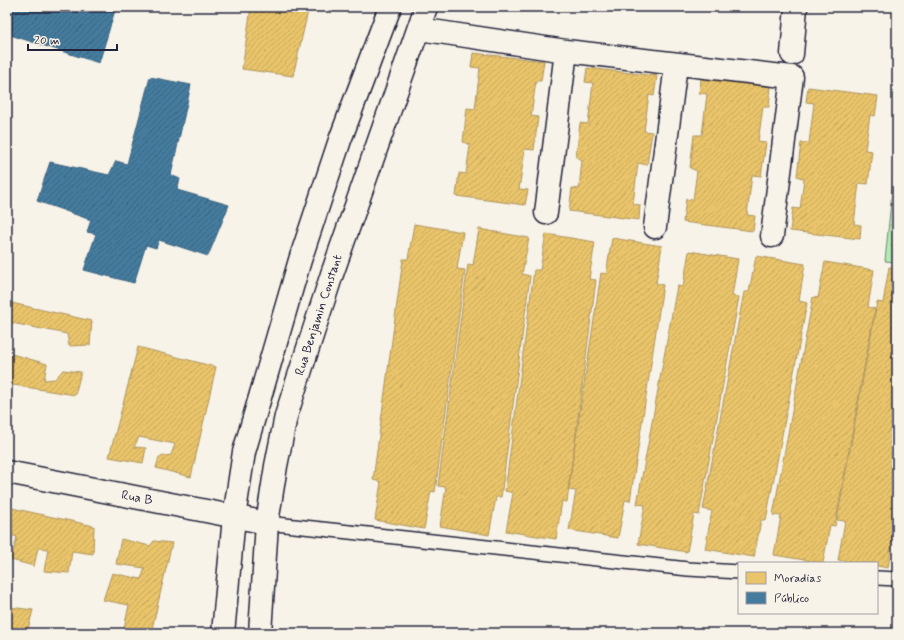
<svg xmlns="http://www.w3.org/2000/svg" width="904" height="640" font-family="Mynerve,sans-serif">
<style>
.grass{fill:url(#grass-tufts);stroke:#6a8776}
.homes{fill:url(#homes-hatch);stroke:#ad935c}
.public{fill:url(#public-hatch);stroke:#3a6080}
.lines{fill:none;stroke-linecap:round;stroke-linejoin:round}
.service-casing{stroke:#22223b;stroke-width:16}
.minor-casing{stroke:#22223b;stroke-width:25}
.primary-casing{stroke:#22223b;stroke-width:25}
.service{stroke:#f7f3e8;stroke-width:13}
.minor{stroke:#f7f3e8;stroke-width:22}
.primary{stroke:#f7f3e8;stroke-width:22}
.labels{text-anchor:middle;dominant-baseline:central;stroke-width:4;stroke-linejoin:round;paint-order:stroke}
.street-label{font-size:13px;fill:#22223b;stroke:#f7f3e8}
</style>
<defs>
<pattern id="grass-tufts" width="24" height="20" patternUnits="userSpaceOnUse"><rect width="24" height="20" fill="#b3ecb0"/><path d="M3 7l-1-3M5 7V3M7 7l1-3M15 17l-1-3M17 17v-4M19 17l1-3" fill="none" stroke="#9aca98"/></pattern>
<pattern id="homes-hatch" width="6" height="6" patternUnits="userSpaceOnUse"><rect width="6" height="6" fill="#e9c46a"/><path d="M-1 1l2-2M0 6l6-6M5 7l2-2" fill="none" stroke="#c8a85d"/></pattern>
<pattern id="public-hatch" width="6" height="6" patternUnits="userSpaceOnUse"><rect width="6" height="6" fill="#457b9d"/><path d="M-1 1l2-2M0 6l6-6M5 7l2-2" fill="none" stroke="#396481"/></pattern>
</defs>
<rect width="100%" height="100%" fill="#f7f3e8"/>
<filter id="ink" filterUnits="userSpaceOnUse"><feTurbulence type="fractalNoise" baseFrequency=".025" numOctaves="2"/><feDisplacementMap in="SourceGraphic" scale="8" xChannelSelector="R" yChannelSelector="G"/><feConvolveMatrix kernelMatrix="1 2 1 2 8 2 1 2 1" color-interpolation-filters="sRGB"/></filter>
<g filter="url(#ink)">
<path class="grass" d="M 897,142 L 897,262 L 885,261 Z"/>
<path class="homes" d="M 251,7 L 309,7 L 293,76 L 242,69 Z
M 473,53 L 544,61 L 541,81 L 536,81 L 531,116 L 538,117 L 534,150 L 525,149 L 519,189 L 528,190 L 525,205 L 456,196 L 459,173 L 466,174 L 470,145 L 463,142 L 467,108 L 475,109 L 480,68 L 471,67 Z
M 587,68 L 657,76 L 654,96 L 649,95 L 644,131 L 652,132 L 647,165 L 638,163 L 633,204 L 640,205 L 639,220 L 569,211 L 572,188 L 579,189 L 582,160 L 576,157 L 580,123 L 588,124 L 593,83 L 585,82 Z
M 701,79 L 771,87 L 769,107 L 763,107 L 758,142 L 766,143 L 761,176 L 752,175 L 747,215 L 755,216 L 753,231 L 683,222 L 686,199 L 693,200 L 697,171 L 690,168 L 694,135 L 702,135 L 707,94 L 699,93 Z
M 808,87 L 878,96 L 875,116 L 870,115 L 865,150 L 872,151 L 868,184 L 859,183 L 854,224 L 861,225 L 860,239 L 790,231 L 793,208 L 800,209 L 804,179 L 797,176 L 801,143 L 809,143 L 814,103 L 806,102 Z
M 414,224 L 463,232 L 457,269 L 465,270 L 435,492 L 431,491 L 424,529 L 375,520 L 381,482 L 373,480 L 403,259 L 408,259 Z
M 479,229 L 529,238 L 522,274 L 530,276 L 501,497 L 496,497 L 489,535 L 440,526 L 446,487 L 438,486 L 468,264 L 473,265 Z
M 546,234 L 595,242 L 589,279 L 596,280 L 567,502 L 562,501 L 556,539 L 506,531 L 513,493 L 505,491 L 534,270 L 540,270 Z
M 612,238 L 662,246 L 656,283 L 663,285 L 630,501 L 625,500 L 618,538 L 569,530 L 576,491 L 568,490 L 601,273 L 606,274 Z
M 689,251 L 738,259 L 732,296 L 739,297 L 699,515 L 694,514 L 687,552 L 638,544 L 645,505 L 637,504 L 677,286 L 683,287 Z
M 756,256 L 805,264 L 799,301 L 807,303 L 766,520 L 761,520 L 754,557 L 705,549 L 712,511 L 703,509 L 744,292 L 749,292 Z
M 825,262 L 874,270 L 868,307 L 875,309 L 835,526 L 830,525 L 823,563 L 774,555 L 781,516 L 773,515 L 813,297 L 818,298 Z
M 889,267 L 897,268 L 897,531 L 894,530 L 888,568 L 877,566 L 877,563 L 858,563 L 838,560 L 845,521 L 837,520 L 877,302 L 883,303 Z
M 7,302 L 92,321 L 90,345 L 69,346 L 67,334 L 7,322 Z
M 138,347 L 216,367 L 191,477 L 156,468 L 159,457 L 171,455 L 175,444 L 139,437 L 134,447 L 146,448 L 143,463 L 109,457 Z
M 12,354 L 47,364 L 44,380 L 55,379 L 63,370 L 81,372 L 75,395 L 7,384 L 7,362 Z
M 7,507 L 94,526 L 93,554 L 72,551 L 69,573 L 44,571 L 48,549 L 38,548 L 34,566 L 11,560 L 17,537 L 7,534 Z
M 121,539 L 150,546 L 154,541 L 172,543 L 151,633 L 123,633 L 129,605 L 103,600 L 112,573 L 141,579 L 145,568 L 116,564 Z
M 7,585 L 11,586 L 10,607 L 33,610 L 27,633 L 8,629 L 7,633 Z
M 98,630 L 112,633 L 97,633 Z"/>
<path class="public" d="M 7,7 L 116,7 L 99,63 L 7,34 Z
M 150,77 L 191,85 L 171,175 L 180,179 L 177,190 L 229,205 L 208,256 L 159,240 L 156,248 L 146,245 L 134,283 L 84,270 L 96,234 L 87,232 L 91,220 L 37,201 L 50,162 L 109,175 L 116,161 L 127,164 Z"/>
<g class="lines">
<g class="service-casing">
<path id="service" d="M 267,523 L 688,569 L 739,572
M 877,578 L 897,579"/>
</g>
<g class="minor-casing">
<path id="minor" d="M 419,29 L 566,51 L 792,77 L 772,236
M 792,54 L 796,7
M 546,213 L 566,51
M 655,227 L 676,65
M 7,472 L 267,523"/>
</g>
<g class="primary-casing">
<path id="primary" d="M 223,633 L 234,517 L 244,452 L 300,260 L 340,140 L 390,7
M 260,633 L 267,523 L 276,466 L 286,416 L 332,274 L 426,7"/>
</g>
<use href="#service" class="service"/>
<use href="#minor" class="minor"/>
<use href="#primary" class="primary"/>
</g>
</g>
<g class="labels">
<g class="street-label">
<text transform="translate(319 315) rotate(-72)">Rua Benjamin Constant</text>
<text transform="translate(137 498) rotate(11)">Rua B</text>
</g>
</g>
<rect width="904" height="640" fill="none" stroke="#f7f3e8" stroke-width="24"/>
<rect x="12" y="12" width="880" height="616" fill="none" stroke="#22223b" stroke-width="1.5" filter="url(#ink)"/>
<rect x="738" y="562" width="140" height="52" fill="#f7f3e8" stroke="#a29fa3"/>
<rect x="746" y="572" width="20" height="12" fill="#e9c46a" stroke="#a29fa3"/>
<text x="774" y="582" font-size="12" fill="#22223b">Moradias</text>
<rect x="746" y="592" width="20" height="12" fill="#457b9d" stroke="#a29fa3"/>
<text x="774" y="602" font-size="12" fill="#22223b">Público</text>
<path d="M28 44v6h89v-6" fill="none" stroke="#22223b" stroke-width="2"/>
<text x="34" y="44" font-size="12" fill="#22223b" stroke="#f7f3e8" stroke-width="3" paint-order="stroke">20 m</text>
</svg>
